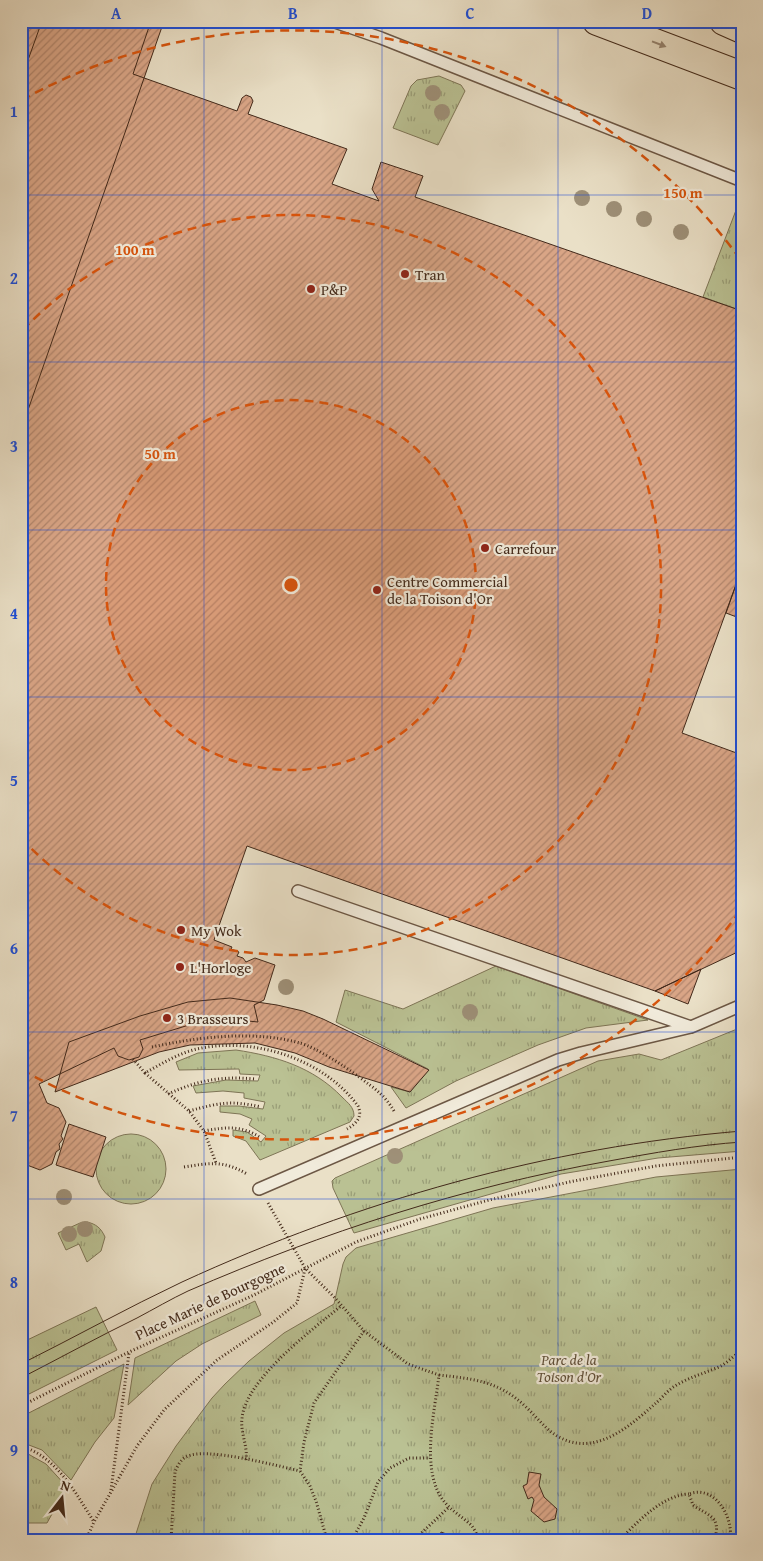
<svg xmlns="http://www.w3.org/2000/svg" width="763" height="1561" font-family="'Gentium Book Plus',serif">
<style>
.grass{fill:url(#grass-tufts);stroke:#7e7556}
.building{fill:url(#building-hatch);stroke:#42291a}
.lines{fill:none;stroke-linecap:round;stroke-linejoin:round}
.service-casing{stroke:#6c5745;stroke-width:14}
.trunk-casing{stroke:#42291a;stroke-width:30}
.path{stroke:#42291a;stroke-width:3;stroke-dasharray:1 2.5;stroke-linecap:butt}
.service{stroke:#f1ebdb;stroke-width:11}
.trunk{stroke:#eae0c7;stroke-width:28}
.tram{stroke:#42291a;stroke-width:1}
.tree{fill:#9e9078}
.oneway{fill:#968470}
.grid{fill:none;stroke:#1d4ed8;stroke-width:1;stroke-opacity:0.55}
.ring{fill:none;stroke:#d7540d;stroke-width:2.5;stroke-dasharray:9 6}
.poi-dot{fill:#8f2418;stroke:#f1ebdb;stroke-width:2}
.labels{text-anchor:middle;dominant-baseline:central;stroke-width:4.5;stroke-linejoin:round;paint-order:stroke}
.poi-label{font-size:15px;fill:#42291a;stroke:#f1ebdb;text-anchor:start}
.street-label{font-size:15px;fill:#42291a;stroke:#f1ebdb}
.park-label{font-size:15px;font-style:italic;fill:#604f38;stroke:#f1ebdb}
.centre{fill:#d7540d;stroke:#f1ebdb;stroke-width:2.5}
.ring-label{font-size:15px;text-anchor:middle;font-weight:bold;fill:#d7540d;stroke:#f1ebdb;stroke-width:4.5;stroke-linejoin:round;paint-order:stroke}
.neatline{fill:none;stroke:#1d4ed8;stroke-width:2}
.grid-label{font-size:16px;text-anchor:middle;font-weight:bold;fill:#1d4ed8}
</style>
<defs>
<pattern id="grass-tufts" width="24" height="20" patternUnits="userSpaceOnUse" patternTransform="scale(1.25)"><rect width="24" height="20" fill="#bac193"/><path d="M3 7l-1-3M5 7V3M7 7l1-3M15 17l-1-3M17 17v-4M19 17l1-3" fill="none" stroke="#999d77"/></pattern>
<pattern id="building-hatch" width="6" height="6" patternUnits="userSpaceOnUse" patternTransform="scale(1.25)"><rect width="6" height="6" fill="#d9a586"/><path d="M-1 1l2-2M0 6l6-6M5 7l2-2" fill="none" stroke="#b2866d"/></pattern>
</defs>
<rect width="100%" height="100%" fill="#eae0c7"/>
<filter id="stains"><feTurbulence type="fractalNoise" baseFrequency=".004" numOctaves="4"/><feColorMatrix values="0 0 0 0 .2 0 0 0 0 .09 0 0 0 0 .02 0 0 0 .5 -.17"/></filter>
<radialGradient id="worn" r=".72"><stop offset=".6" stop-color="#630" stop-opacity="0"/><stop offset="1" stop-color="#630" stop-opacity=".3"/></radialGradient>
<path class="grass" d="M 439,76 L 461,85 L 465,91 L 438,145 L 393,128 L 411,86 L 417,80 Z
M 741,197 L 742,197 L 742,311 L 703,297 Z
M 496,966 L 648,1020 L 586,1028 L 538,1045 L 456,1081 L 406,1108 L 391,1087 L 410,1092 L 428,1069 L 336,1022 L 345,990 L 403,1009 Z
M 742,1027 L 742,1151 L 658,1158 L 561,1174 L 354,1233 L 333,1188 L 332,1181 L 335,1178 L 598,1061 L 639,1054 L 661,1060 Z
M 236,1050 C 276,1056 313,1067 342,1097 C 348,1103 354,1107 354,1116 L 350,1122 L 260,1160 L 246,1141 L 233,1136 L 233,1130 L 247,1132 L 261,1142 L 266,1136 L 249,1125 L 252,1119 L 240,1114 L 220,1112 L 220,1106 L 239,1106 L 263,1109 L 265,1102 L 244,1098 L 244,1093 L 223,1091 L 196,1093 L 193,1086 L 226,1080 L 258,1081 L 260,1075 L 240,1074 L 239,1069 L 179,1070 L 176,1062 L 198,1053 Z
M96 1169a35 35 0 1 1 70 0a35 35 0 1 1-70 0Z
M 742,1169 L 742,1540 L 134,1540 L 152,1484 L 176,1446 L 212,1398 L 225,1384 L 249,1361 L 284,1333 L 334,1304 L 343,1264 L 346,1257 L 356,1248 L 493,1208 L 656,1177 Z
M 87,1222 C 96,1224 101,1228 105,1237 L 101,1251 L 87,1262 L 79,1244 L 66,1250 L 58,1233 L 80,1223 Z
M 255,1301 L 261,1315 L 202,1344 L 176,1361 L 128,1405 L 135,1358 Z
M 96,1307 L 117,1350 L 21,1398 L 21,1343 Z
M 124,1364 L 114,1418 L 95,1442 L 71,1480 L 42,1450 L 21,1442 L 21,1417 Z
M 21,1450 L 46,1464 L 67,1487 L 47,1523 L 21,1523 Z"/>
<path class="building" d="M 21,21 L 164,21 L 21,430 Z
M 42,21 L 151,21 L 133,74 L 237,111 L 242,98 L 246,95 L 251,97 L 253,101 L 248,114 L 347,149 L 332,184 L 379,201 L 372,189 L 381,162 L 423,176 L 415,197 L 742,311 L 742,568 L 682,733 L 742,755 L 742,950 L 655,991 L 247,846 L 214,940 L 232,947 L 231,949 L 239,952 L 237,956 L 243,958 L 246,962 L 255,958 L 275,965 L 264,1000 L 254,1005 L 258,1022 L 218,1018 L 202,1021 L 140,1040 L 143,1049 L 139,1057 L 129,1060 L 118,1056 L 114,1048 L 39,1084 L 47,1103 L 59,1108 L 66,1122 L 61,1136 L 63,1139 L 59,1144 L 60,1149 L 56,1152 L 52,1164 L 40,1170 L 27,1165 L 21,1168 L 21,73 L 23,74 Z
M 151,21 L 170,21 L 170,24 L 166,26 Z
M 742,568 L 742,619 L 726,613 Z
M 701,969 L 688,1004 L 655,991 Z
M 230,998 L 277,1005 L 303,1011 L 323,1019 L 429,1070 L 410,1092 L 329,1067 L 295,1053 L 255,1043 L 190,1045 L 159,1052 L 55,1092 L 69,1042 L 140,1016 L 188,1002 Z
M 69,1124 L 106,1137 L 93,1177 L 56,1165 Z
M 529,1472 L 541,1474 L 539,1485 L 544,1497 L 557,1509 L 555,1519 L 544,1522 L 531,1511 L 534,1500 L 532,1497 L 528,1499 L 523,1486 L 527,1484 Z
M 441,1532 L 457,1538 L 456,1540 L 439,1540 Z"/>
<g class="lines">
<g class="service-casing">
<path id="service" d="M 332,21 L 381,38 L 742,181
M 298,891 L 691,1027 L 742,1005
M 259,1189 L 558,1060 L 581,1053 L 691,1027"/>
</g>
<g class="trunk-casing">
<path id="trunk" d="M 597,21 L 742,76
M 724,21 L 742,29"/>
</g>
<path class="path" d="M 152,1047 C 198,1037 254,1030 300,1043 C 315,1047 346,1067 359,1077 C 375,1089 384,1094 394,1111
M 133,1059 L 145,1073 C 161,1064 179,1053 197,1049 C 253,1036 324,1059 358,1106 C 363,1117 356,1124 347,1129
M 145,1073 L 189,1111 L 204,1131 L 216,1163
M 168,1094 C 199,1080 221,1076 255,1079
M 189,1111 C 219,1103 230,1100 261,1107
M 204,1131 C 226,1127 242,1125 261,1138
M 184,1167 C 210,1163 223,1160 247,1174
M 268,1203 L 305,1268 L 335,1298 L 364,1331 L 408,1364 L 439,1375 C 435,1411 420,1469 443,1500 C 451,1511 463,1517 472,1526 C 475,1530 477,1535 479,1540
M 439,1375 C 474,1379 499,1381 526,1407 C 538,1418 547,1432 563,1439 C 598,1455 631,1425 656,1403 C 662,1398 668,1390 675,1386 C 689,1377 706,1373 721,1366 C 728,1362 735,1355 742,1350
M 21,1406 L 129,1352 L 254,1295 L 356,1242 L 420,1219 L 489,1200 L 574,1181 L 656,1166 L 742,1157
M 21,1446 C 57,1457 75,1492 94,1522
M 246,1460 C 248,1446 240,1432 242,1418 C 246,1379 312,1330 341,1306
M 111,1490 L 129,1353
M 353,1538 L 364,1518 L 378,1482 L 390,1468 L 409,1458 L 429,1458
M 86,1540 L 94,1522 L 137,1446 L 164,1410 L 217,1360 L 272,1323 L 297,1303 L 305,1269
M 171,1540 L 175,1472 C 177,1467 180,1460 186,1457 C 204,1446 278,1466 300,1471
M 327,1540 L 316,1501 L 310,1486 L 300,1471 L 304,1442 L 314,1403 L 364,1331
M 349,1540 L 353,1538 L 375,1540
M 414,1540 L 449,1507
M 620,1540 C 638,1521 663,1495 689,1494
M 654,1540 L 661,1540
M 714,1540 C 723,1516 706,1515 693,1505 L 689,1494 C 715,1484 734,1518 730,1540"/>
<use href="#service" class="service"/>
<use href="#trunk" class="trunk"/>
<path class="tram" d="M 21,1364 C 75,1337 127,1308 182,1282 C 358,1201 548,1147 742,1131
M 21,1378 C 60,1358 98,1337 137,1318 C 154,1309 171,1299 188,1291 C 324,1232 463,1187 609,1161 C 653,1153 697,1145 742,1142"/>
</g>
<g class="tree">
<circle cx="433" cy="93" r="8"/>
<circle cx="442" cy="112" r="8"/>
<circle cx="582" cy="198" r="8"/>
<circle cx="614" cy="209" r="8"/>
<circle cx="644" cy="219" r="8"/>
<circle cx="681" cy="232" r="8"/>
<circle cx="286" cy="987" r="8"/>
<circle cx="470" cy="1012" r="8"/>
<circle cx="395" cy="1156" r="8"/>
<circle cx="64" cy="1197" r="8"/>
<circle cx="85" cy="1229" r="8"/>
<circle cx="69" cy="1234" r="8"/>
</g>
<defs><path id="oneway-solid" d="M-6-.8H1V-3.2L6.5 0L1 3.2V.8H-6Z" transform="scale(1.25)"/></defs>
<use class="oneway" href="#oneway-solid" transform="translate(659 44) rotate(21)"/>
<path class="grid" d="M 204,21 L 204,1540M 382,21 L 382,1540M 558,21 L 558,1540M 21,195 L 742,195M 21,362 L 742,362M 21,530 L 742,530M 21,697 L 742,697M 21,864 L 742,864M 21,1032 L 742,1032M 21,1199 L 742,1199M 21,1366 L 742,1366"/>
<circle cx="291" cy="585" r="185" fill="#d7540d" fill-opacity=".12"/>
<g class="ring">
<circle cx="291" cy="585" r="185"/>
<path d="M23 330A370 370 0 1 1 23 840"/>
<path d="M740 911A555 555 0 0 1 22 1070M22 100A555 555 0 0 1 740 259"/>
</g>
<g class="poi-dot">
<circle cx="405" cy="274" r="5"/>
<circle cx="311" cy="289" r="5"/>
<circle cx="485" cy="548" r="5"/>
<circle cx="377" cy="590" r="5"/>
<circle cx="181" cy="930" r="5"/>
<circle cx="180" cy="967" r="5"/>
<circle cx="167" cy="1018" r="5"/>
</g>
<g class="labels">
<g class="poi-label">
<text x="415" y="274">Tran</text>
<text x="321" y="289">P&amp;P</text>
<text x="495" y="548">Carrefour</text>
<text x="387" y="581">Centre Commercial<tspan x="387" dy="17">de la Toison d'Or</tspan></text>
<text x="191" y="930">My Wok</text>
<text x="190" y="967">L'Horloge</text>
<text x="177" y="1018">3 Brasseurs</text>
</g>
<g class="street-label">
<text transform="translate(210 1301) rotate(-25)">Place Marie de Bourgogne</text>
</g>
<g class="park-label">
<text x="569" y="1359">Parc de la<tspan x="569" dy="17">Toison d'Or</tspan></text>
</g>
</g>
<circle cx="291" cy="585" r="8" class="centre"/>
<g class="ring-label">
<text x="683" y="198">150 m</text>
<text x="135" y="255">100 m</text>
<text x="160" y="459">50 m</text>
</g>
<rect width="763" height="1561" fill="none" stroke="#eae0c7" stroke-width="55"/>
<g transform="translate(62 1498) rotate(16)" stroke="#f1ebdb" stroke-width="4" paint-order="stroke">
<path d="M0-4L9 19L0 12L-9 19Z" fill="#42291a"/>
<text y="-8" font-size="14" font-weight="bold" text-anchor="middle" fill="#42291a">N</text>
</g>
<rect x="28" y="28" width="708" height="1506" class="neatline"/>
<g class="grid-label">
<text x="116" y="19">A</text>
<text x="293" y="19">B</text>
<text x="470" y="19">C</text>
<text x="647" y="19">D</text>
<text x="14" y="117">1</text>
<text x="14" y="284">2</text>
<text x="14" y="452">3</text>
<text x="14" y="619">4</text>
<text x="14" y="786">5</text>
<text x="14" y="954">6</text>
<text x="14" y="1121">7</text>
<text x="14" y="1288">8</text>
<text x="14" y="1456">9</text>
</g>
<rect width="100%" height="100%" filter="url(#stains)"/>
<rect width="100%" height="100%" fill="url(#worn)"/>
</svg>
